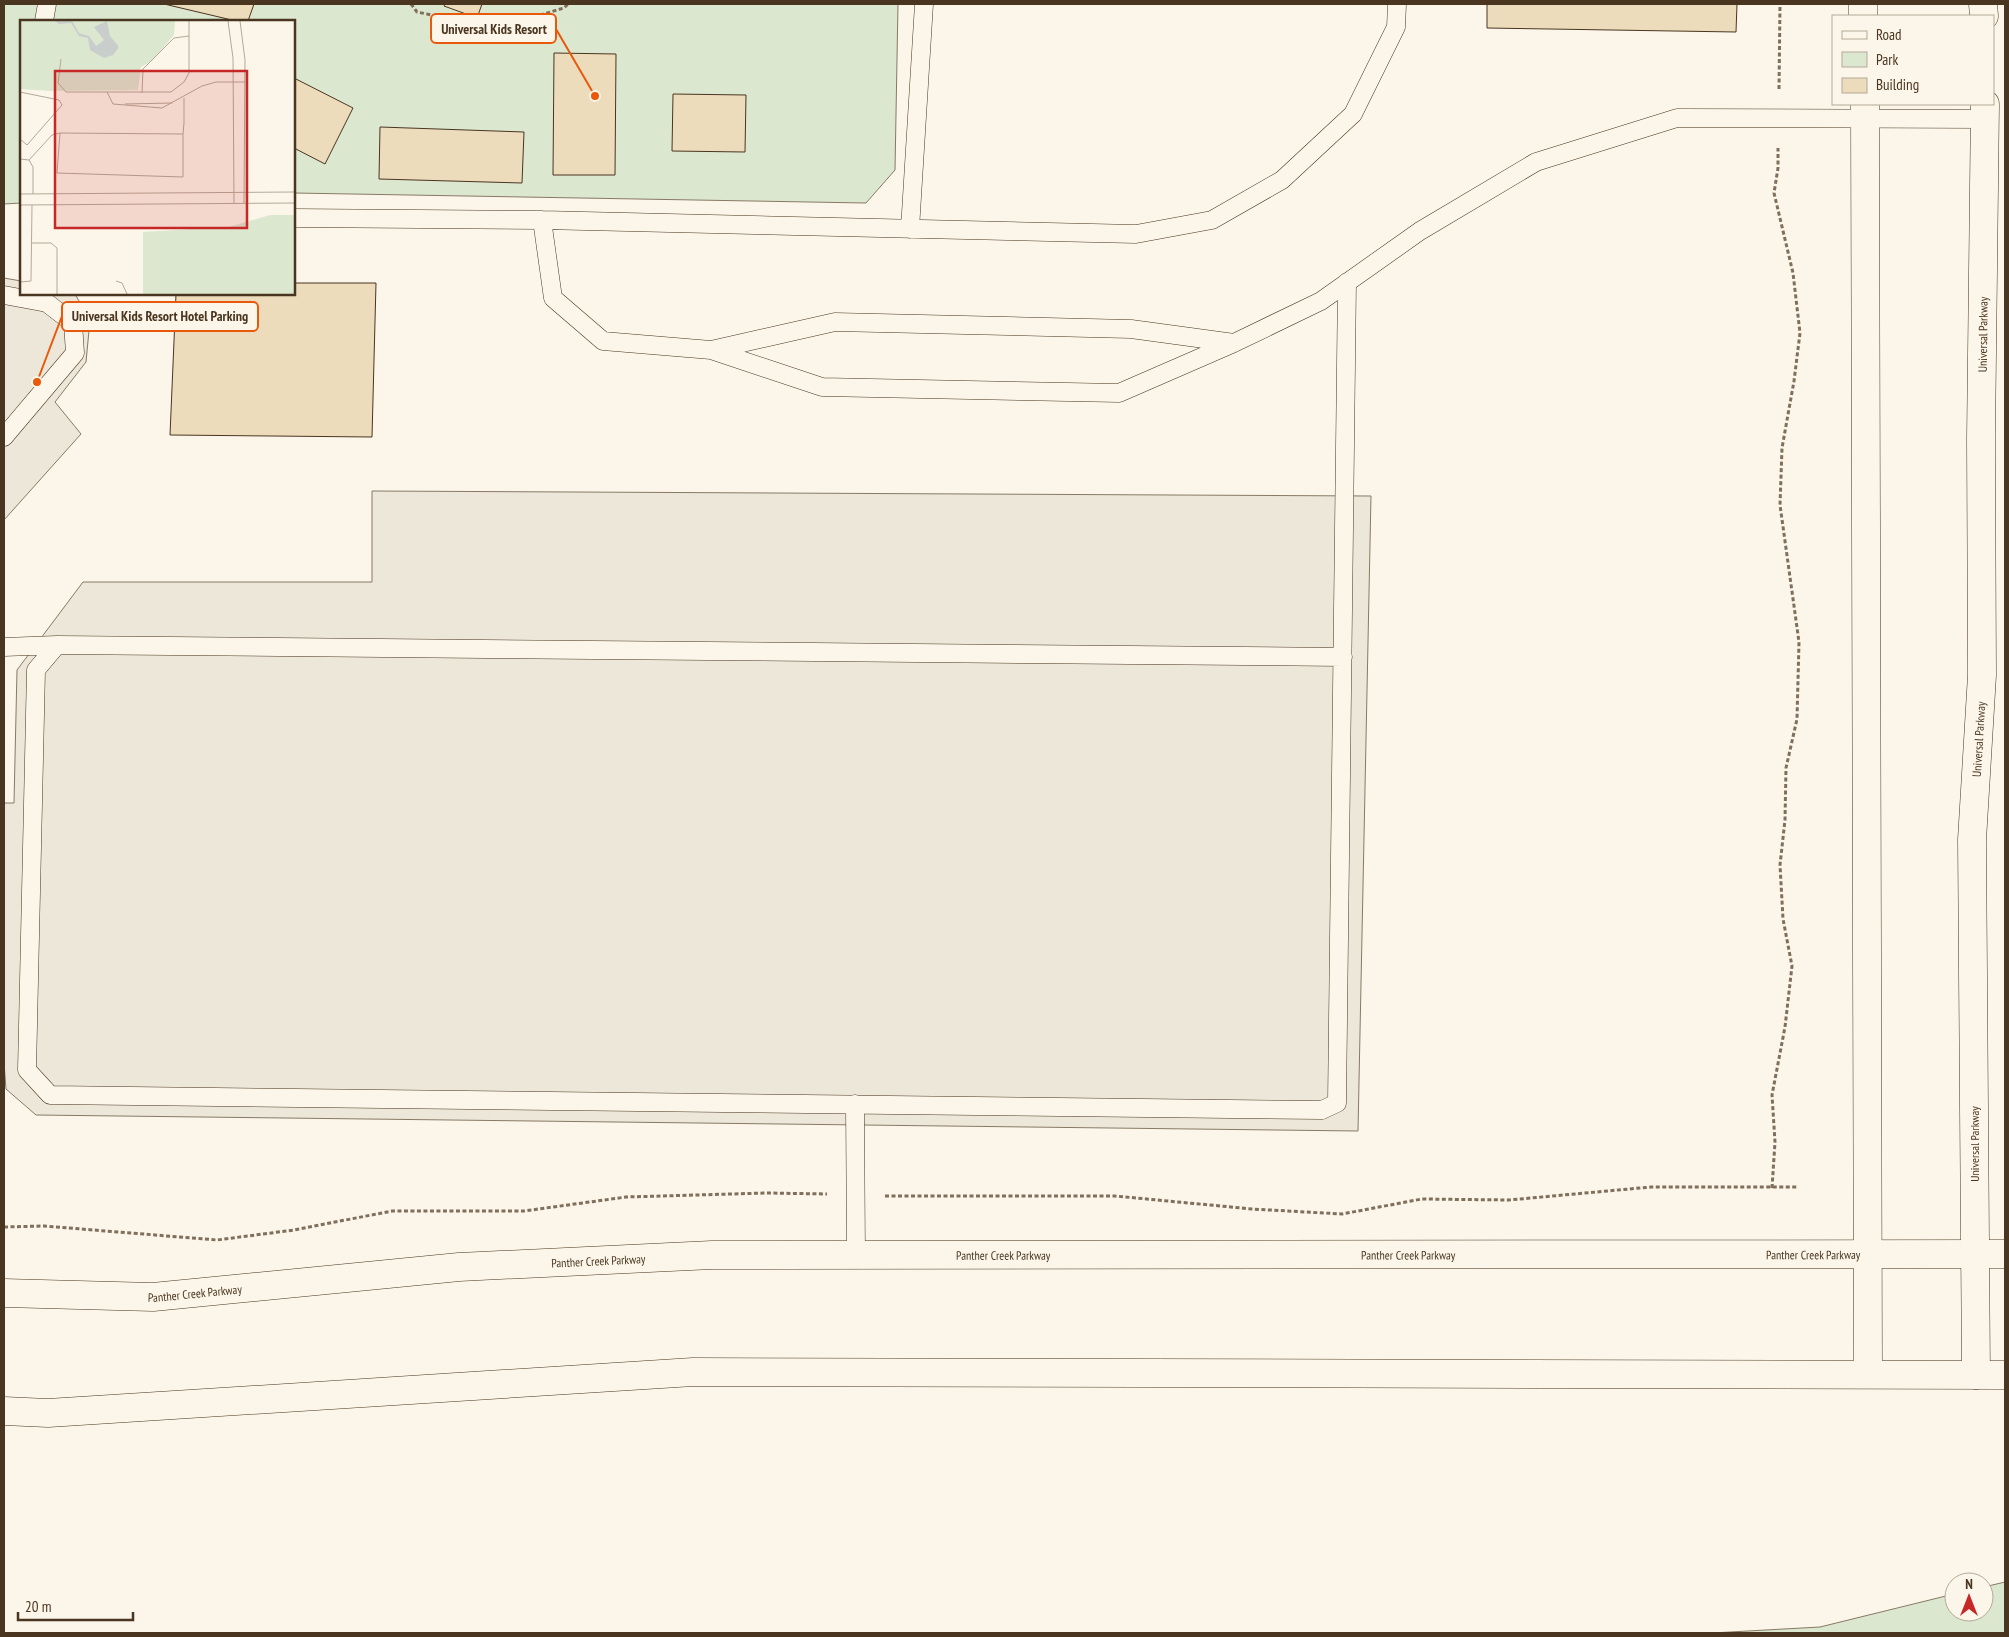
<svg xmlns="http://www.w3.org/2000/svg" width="2009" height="1637" font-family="'PT Sans Narrow',sans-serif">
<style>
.green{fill:#dce7d0;stroke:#887966}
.parking{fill:#ede7d9;stroke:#887966}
.building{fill:#ecdcbc;stroke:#4a3520}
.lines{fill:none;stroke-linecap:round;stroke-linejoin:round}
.service-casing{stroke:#4a3520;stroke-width:19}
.tertiary-casing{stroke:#4a3520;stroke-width:29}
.secondary-casing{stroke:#4a3520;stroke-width:29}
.path{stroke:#7f6f5c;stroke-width:3;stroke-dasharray:4 2.5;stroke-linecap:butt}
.service{stroke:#fbf6e9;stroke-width:18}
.tertiary{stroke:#fbf6e9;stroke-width:28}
.secondary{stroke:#fbf6e9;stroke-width:28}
.labels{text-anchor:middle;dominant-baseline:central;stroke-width:4;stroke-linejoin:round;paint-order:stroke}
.street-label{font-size:12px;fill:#4a3520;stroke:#fbf6e9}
.inset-road{fill:none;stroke:#b4a999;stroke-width:1}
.view{fill:#c62828;fill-opacity:0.15;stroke:#c62828;stroke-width:2.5}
.inset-edge{fill:none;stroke:#4a3520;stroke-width:2.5}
.leader{fill:none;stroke:#e8590c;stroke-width:2}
.callout-dot{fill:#e8590c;stroke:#fbf6e9;stroke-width:2}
.callout{fill:#fbf6e9;stroke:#e8590c;stroke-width:2}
.callout-label{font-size:14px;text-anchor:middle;font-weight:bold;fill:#4a3520}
</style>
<rect width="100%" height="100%" fill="#fbf6e9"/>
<path class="green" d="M 4,4 L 898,4 L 895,170 L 866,203 L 294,193 L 294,21 L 21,21 L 21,203 L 4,204 Z
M 2005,1582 L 2005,1633 L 1712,1633 L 1820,1627 L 1954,1594 L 1954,1612 L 1984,1612 L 1984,1587 Z"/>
<path class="parking" d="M 4,278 L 21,281 L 21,294 L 75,294 L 90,320 L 86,362 L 55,402 L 81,434 L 4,520 Z
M 372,491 L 1371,496 L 1358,1131 L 36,1115 L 6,1089 L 4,1063 L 4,803 L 14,803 L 17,670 L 83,582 L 372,582 Z"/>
<path class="building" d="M 164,4 L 254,4 L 248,21 L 236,21 Z
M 445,4 L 482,4 L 477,18 L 444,6 Z
M 1487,4 L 1737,4 L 1736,32 L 1487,28 Z
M 554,53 L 616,54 L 615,175 L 553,175 Z
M 294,78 L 353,108 L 325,164 L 294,148 Z
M 673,94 L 746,95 L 745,152 L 672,151 Z
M 380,127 L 524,132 L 522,183 L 379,179 Z
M 294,283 L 376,283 L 372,437 L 170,435 L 176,294 L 294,294 Z"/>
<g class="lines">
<g class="service-casing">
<path id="service" d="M 44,21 L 47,4
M 294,218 L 542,220 L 1136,234 L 1212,220 L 1282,180 L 1353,114 L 1396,27 L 1397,4
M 542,220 L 553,298 L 603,341 L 711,350 L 822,387 L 1119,393 L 1234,343 L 1321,301 L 1420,231 L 1536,162 L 1677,118 L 1985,119
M 910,229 L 924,4
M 4,295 L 47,303 L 73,323 L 75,353 L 4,437
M 711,350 L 835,322 L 1131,329 L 1234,343
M 4,647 L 57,645
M 1343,657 L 57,645 L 36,670 L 27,1070 L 50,1095 L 1322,1110 L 1337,1103 C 1340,829 1344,556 1347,282
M 855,1104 L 856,1255"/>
</g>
<g class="tertiary-casing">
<g id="tertiary">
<path d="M 1863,4 L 1863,16"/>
<path d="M 1983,4 L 1984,16"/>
<path d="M 1865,104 L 1868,1374"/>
<path id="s1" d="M 1976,1375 L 1972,840 L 1982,675 L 1981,438 L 1985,104"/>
</g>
</g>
<g class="secondary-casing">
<g id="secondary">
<path id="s2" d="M 4,1293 L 153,1297 L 459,1267 L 712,1255 L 2005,1254"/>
<path d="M 4,1411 L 48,1413 L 693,1372 L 2005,1375"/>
</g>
</g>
<path class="path" d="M 411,4 L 417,12 L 496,28 L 564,8 L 568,4
M 1779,89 L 1780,4
M 1772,1188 L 1775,1142 L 1772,1095 L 1785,1027 L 1792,966 L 1783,919 L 1780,865 L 1785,820 L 1786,768 L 1797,719 L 1799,642 L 1780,505 L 1782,448 L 1794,381 L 1800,333 L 1793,273 L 1774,193 L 1778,168 L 1778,148
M 885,1196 L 1115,1196 L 1252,1209 L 1342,1214 L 1422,1199 L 1509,1200 L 1651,1187 L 1797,1187
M 4,1227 L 44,1226 L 217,1240 L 294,1230 L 392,1211 L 524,1211 L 626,1197 L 766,1193 L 827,1194"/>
<use href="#service" class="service"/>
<use href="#tertiary" class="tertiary"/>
<use href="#secondary" class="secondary"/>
</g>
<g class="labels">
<g class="street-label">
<text stroke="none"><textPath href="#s1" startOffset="1041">Universal Parkway</textPath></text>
<text stroke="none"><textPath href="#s1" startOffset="636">Universal Parkway</textPath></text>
<text transform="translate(1974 1144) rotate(-90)">Universal Parkway</text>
<text stroke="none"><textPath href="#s2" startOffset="1811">Panther Creek Parkway</textPath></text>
<text stroke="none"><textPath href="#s2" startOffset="1001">Panther Creek Parkway</textPath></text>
<text stroke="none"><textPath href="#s2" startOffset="1406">Panther Creek Parkway</textPath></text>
<text stroke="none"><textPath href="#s2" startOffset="596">Panther Creek Parkway</textPath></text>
<text stroke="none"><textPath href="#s2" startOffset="191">Panther Creek Parkway</textPath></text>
</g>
</g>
<g transform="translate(20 20)">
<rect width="275" height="275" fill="#fbf6e9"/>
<path d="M 0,1 L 155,1 L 154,15 L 132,41 L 121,47 L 118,70 L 30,71 L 0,69 ZM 250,195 L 275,195 L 275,274 L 123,274 L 123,212 L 209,207 Z" fill="#dce7d0"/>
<path d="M 35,1 L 52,1 L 59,13 L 69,16 L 76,26 L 84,20 L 74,7 L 87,1 L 90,16 L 99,27 L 93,35 L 84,38 L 70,30 L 68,18 L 59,16 L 51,3 L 39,4 Z" fill="#c9cecd"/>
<path class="inset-road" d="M 208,1 L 213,38 L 214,183M 220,1 L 225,40 L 224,183M 41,39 L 38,63 L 46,72 L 151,72 L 164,62 L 169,53 L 169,1M 0,72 L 39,80 L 42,85 L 7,125 L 0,119M 87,72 L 93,84 L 142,88 L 182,66 L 196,62 L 225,62M 122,73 L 123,49 L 154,18 L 169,16M 105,84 L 152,83M 163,114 L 40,113 L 37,153 L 163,157 L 163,114 L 164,103 L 164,78M 0,139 L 9,140 L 13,147 L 13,174M 9,140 L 32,115 L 40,113M 0,174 L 275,172M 0,185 L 275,183M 11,223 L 31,223 L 37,228 L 37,274M 96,261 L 102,263 L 107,274M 0,262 L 11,261 L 12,185"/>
<path class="view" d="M 35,51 L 227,51 L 227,208 L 35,208 Z"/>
<rect width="275" height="275" class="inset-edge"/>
</g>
<path class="leader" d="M595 96L556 29M37 382L62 316"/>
<g class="callout-dot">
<circle cx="595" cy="96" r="5"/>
<circle cx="37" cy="382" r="5"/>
</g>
<g class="callout">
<rect x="431" y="14" width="125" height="29" rx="5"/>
<rect x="62" y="302" width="196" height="29" rx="5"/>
</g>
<g class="callout-label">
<text x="494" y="34">Universal Kids Resort</text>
<text x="160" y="321">Universal Kids Resort Hotel Parking</text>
</g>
<rect width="2009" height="1637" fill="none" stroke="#4a3520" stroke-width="10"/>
<rect x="1832" y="15" width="162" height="90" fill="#fbf6e9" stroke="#b4a999"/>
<rect x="1842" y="31" width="25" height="8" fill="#fbf6e9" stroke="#b4a999"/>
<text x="1876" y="40" font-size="15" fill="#4a3520">Road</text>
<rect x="1842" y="52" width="25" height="15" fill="#dce7d0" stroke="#b4a999"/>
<text x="1876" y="65" font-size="15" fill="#4a3520">Park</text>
<rect x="1842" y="78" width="25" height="15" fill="#ecdcbc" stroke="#b4a999"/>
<text x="1876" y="90" font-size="15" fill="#4a3520">Building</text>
<g transform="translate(1969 1597)"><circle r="24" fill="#fbf6e9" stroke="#b4a999"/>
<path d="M0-4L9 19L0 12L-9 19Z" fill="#c62828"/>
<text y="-8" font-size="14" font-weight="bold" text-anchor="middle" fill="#4a3520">N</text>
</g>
<path d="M18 1612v8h115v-8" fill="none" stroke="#4a3520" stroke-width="2.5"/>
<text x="25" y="1612" font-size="15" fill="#4a3520" stroke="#fbf6e9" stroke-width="4" paint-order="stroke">20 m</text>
</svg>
